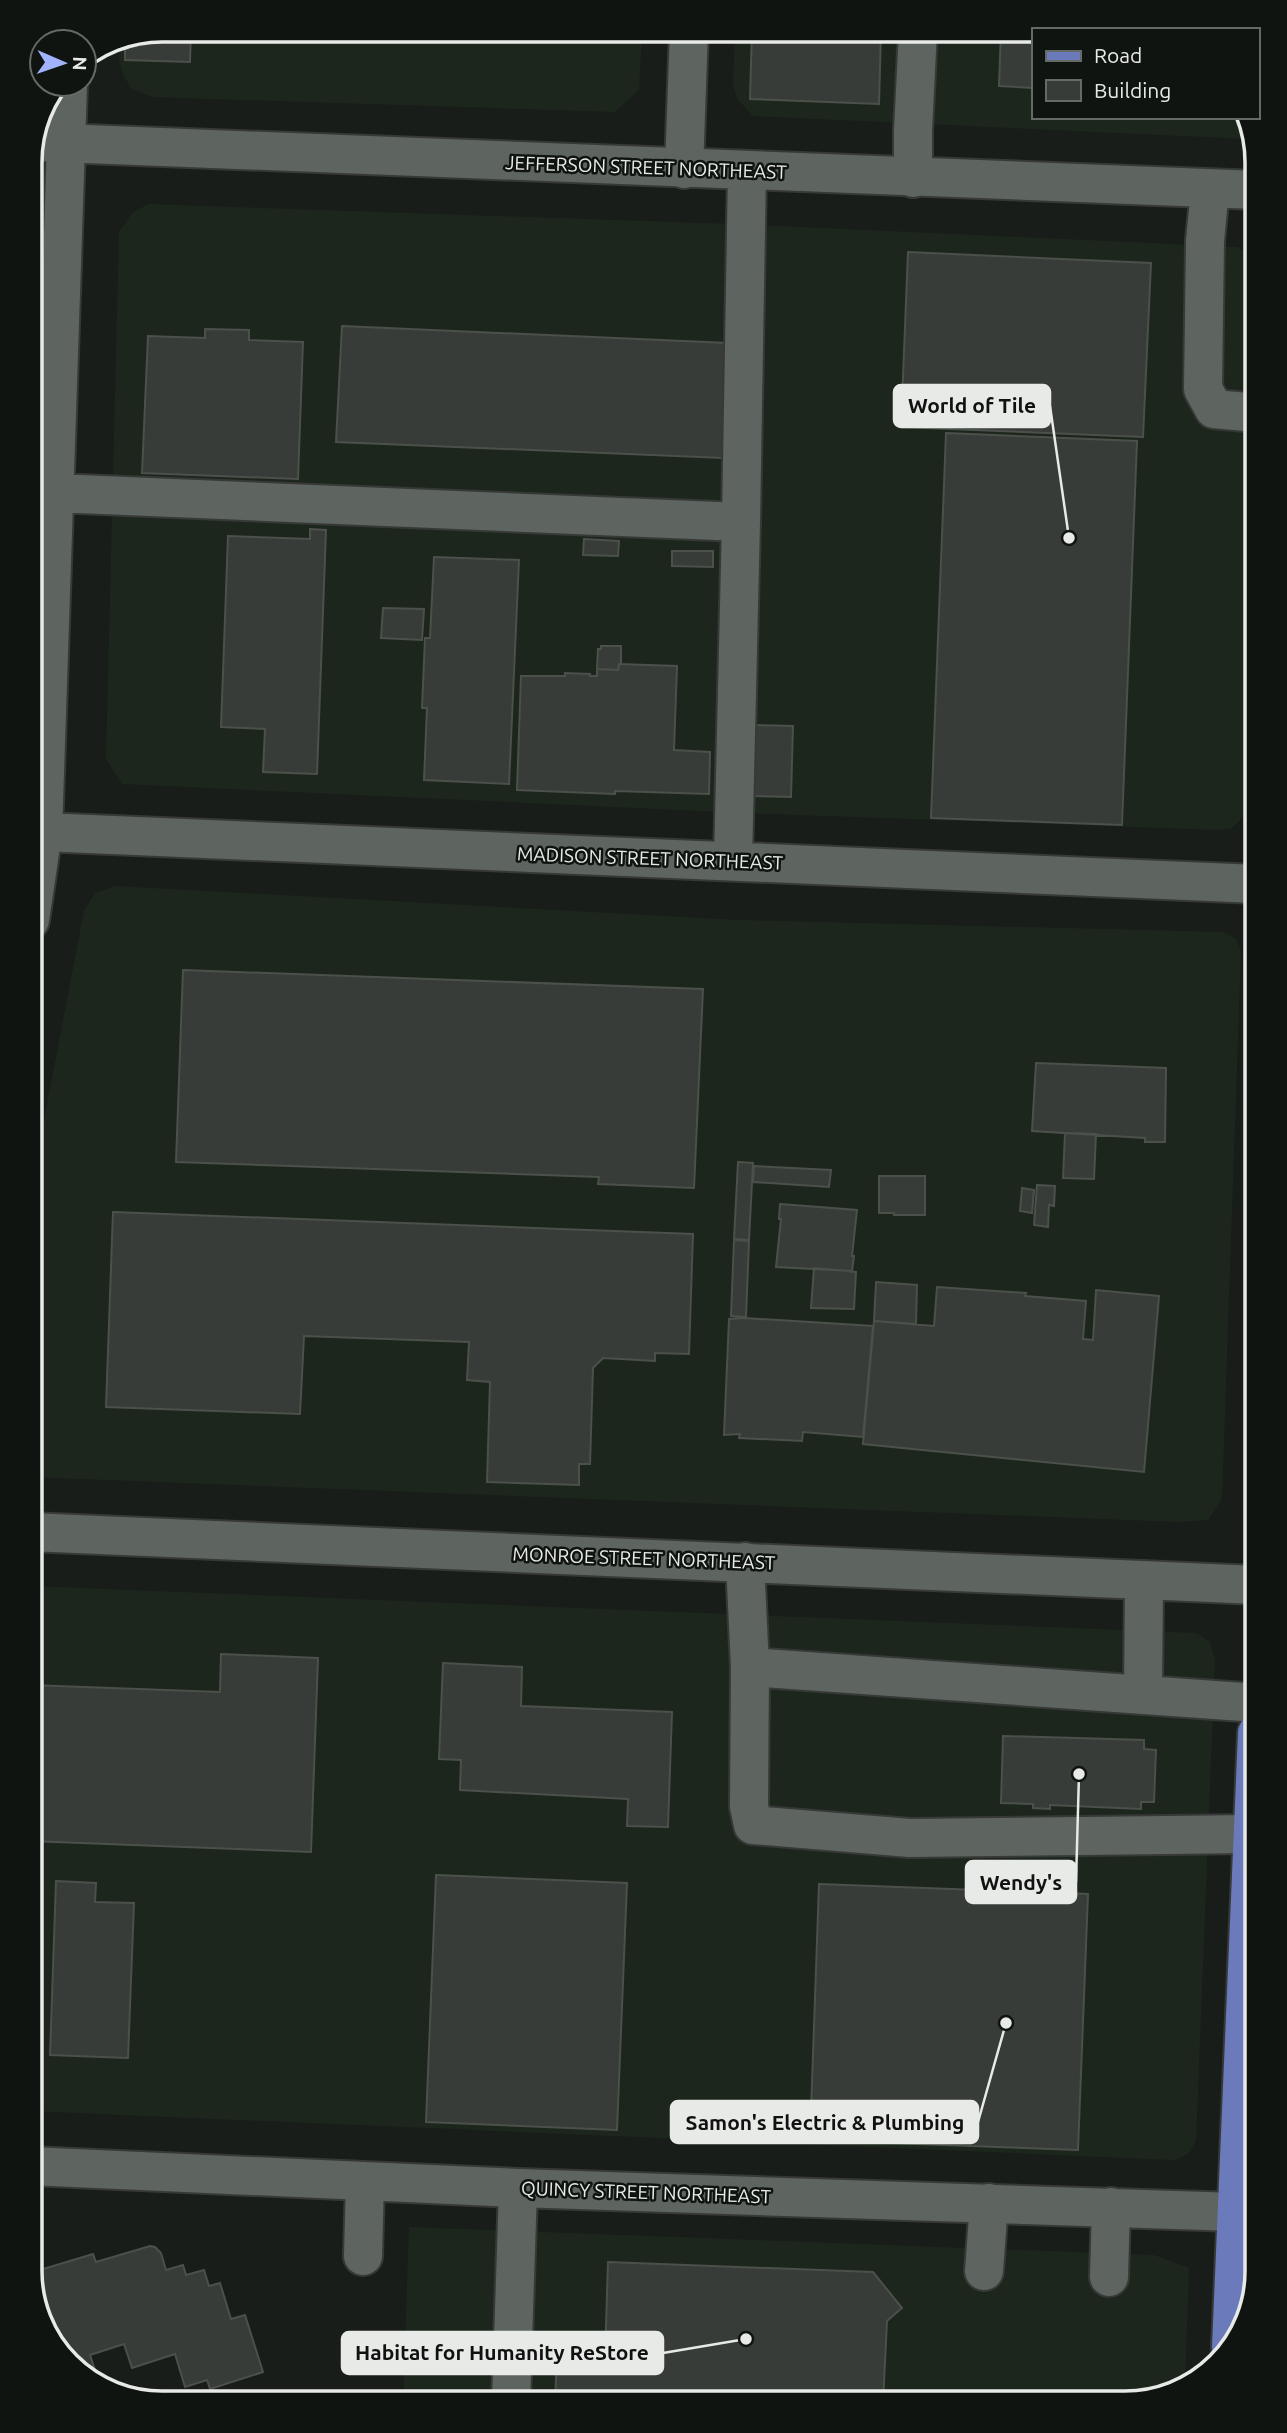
<svg xmlns="http://www.w3.org/2000/svg" width="1287" height="2433" font-family="Ubuntu,sans-serif">
<style>
.built{fill:#1d261d}
.building{fill:#373c38;stroke:#4b504b;stroke-width:2}
.lines{fill:none;stroke-linecap:round;stroke-linejoin:round}
.minor-casing{stroke:#363937;stroke-width:42}
.major-casing{stroke:#363937;stroke-width:42}
.minor{stroke:#5e645f;stroke-width:38}
.major{stroke:#6b7aba;stroke-width:38}
.labels{text-anchor:middle;dominant-baseline:central;stroke-width:5;stroke-linejoin:round;paint-order:stroke}
.street-label{font-size:19px;fill:#e7eae7;stroke:#101410}
.rim{fill:none;stroke:#e7eae7;stroke-width:3.5}
.leader{fill:none;stroke:#e7eae7;stroke-width:2.5}
.callout-dot{fill:#e7eae7;stroke:#101410;stroke-width:2.5}
.callout{fill:#e7eae7;stroke:#e7eae7;stroke-width:2.5}
.callout-label{font-size:21px;text-anchor:middle;font-weight:bold;fill:#111}
</style>
<rect width="100%" height="100%" fill="#181d19"/>
<path class="built" d="M 162,30 L 642,30 L 639,90 L 615,112 L 151,97 L 131,88 L 124,76 L 119,60 L 120,38 Z
M 735,30 L 1033,30 L 1033,117 L 1248,117 L 1252,137 L 1248,139 L 753,116 L 738,100 L 733,86 Z
M 148,204 L 759,225 L 1237,247 L 1257,256 L 1257,521 L 1246,814 L 1232,828 L 1218,830 L 743,813 L 122,784 L 106,759 L 119,232 L 132,213 Z
M 115,886 L 739,920 L 1224,932 L 1236,939 L 1241,951 L 1222,1499 L 1208,1520 L 1179,1522 L 30,1477 L 30,1193 L 84,911 L 95,893 Z
M 30,1586 L 1196,1633 L 1210,1642 L 1215,1660 L 1196,2141 L 1188,2154 L 1175,2160 L 30,2111 Z
M 409,2227 L 1154,2255 L 1189,2268 L 1185,2386 L 1176,2393 L 1125,2403 L 403,2403 Z"/>
<path class="building" d="M 162,30 L 191,30 L 190,62 L 125,60 L 125,37 Z
M 752,30 L 881,30 L 879,104 L 750,99 Z
M 1001,30 L 1033,30 L 1033,88 L 999,86 Z
M 908,252 L 1151,263 L 1143,437 L 901,427 Z
M 342,326 L 728,343 L 723,458 L 336,442 Z
M 205,329 L 249,330 L 249,340 L 303,342 L 298,479 L 142,473 L 148,336 L 205,338 Z
M 946,433 L 1137,441 L 1122,825 L 931,818 Z
M 310,529 L 326,530 L 317,774 L 263,772 L 265,729 L 221,727 L 228,536 L 310,539 Z
M 584,539 L 619,541 L 618,556 L 583,555 Z
M 672,551 L 713,551 L 713,567 L 672,566 Z
M 434,557 L 519,560 L 509,784 L 424,780 L 427,708 L 422,708 L 425,638 L 430,638 Z
M 383,608 L 424,609 L 422,640 L 381,638 Z
M 601,646 L 621,646 L 621,664 L 619,664 L 618,670 L 597,669 L 598,649 L 601,649 Z
M 619,664 L 677,666 L 674,750 L 710,752 L 709,794 L 615,791 L 615,794 L 517,790 L 521,676 L 565,676 L 565,673 L 590,674 L 590,676 L 597,676 L 597,669 L 618,670 Z
M 752,725 L 793,726 L 791,797 L 750,796 Z
M 183,970 L 703,989 L 694,1188 L 598,1184 L 599,1177 L 176,1162 Z
M 1036,1063 L 1166,1068 L 1165,1142 L 1145,1142 L 1145,1138 L 1032,1131 Z
M 1065,1133 L 1096,1134 L 1094,1179 L 1063,1178 Z
M 738,1162 L 753,1163 L 749,1240 L 734,1239 Z
M 754,1166 L 831,1170 L 829,1187 L 753,1182 Z
M 879,1176 L 925,1176 L 925,1215 L 894,1215 L 894,1213 L 879,1213 Z
M 1037,1185 L 1055,1186 L 1054,1206 L 1049,1205 L 1048,1227 L 1034,1225 Z
M 1022,1188 L 1034,1190 L 1032,1213 L 1020,1211 Z
M 780,1204 L 857,1210 L 852,1256 L 854,1256 L 852,1271 L 776,1267 L 781,1219 L 779,1219 Z
M 113,1212 L 693,1234 L 689,1354 L 655,1353 L 655,1361 L 603,1358 L 593,1368 L 590,1464 L 579,1464 L 579,1485 L 487,1482 L 490,1382 L 467,1380 L 469,1342 L 304,1336 L 300,1414 L 106,1407 Z
M 734,1240 L 749,1241 L 746,1317 L 731,1316 Z
M 814,1268 L 856,1272 L 854,1309 L 811,1308 Z
M 876,1282 L 917,1285 L 916,1324 L 874,1321 Z
M 937,1287 L 1026,1293 L 1025,1296 L 1086,1301 L 1083,1339 L 1093,1340 L 1096,1290 L 1159,1296 L 1144,1472 L 863,1444 L 874,1321 L 934,1326 Z
M 744,1318 L 873,1326 L 863,1437 L 803,1432 L 802,1441 L 739,1438 L 740,1434 L 724,1435 L 729,1319 Z
M 221,1654 L 318,1658 L 311,1852 L 30,1841 L 30,1685 L 220,1692 Z
M 443,1663 L 522,1667 L 521,1706 L 672,1712 L 668,1827 L 627,1826 L 628,1799 L 460,1790 L 461,1760 L 439,1759 Z
M 1003,1736 L 1144,1740 L 1144,1749 L 1156,1750 L 1154,1802 L 1141,1802 L 1141,1809 L 1050,1805 L 1050,1809 L 1033,1808 L 1033,1804 L 1001,1803 Z
M 436,1875 L 627,1883 L 617,2130 L 426,2122 Z
M 56,1881 L 96,1883 L 95,1902 L 134,1903 L 128,2058 L 50,2055 Z
M 819,1884 L 1088,1894 L 1078,2150 L 810,2140 Z
M 150,2246 L 155,2247 L 161,2253 L 166,2270 L 183,2265 L 186,2275 L 204,2270 L 209,2286 L 220,2283 L 231,2319 L 245,2315 L 263,2372 L 210,2389 L 207,2380 L 185,2387 L 175,2354 L 132,2368 L 124,2344 L 90,2355 L 97,2376 L 87,2379 L 40,2322 L 30,2273 L 93,2254 L 96,2262 Z
M 608,2262 L 873,2272 L 902,2308 L 887,2321 L 883,2403 L 555,2403 L 557,2357 L 605,2358 Z"/>
<g class="lines">
<g class="minor-casing">
<path id="minor" d="M 36,142 L 1257,190
M 684,169 L 689,30
M 913,178 L 913,131 L 918,30
M 1210,189 L 1205,241 L 1203,389 L 1214,409 L 1257,413
M 55,493 L 741,522 L 733,861
M 741,522 L 747,171
M 43,832 L 1257,884
M 30,920 L 43,832 L 68,84
M 30,1532 L 1257,1585
M 745,1562 L 750,1667 L 749,1806 L 753,1825 L 910,1838 L 1253,1834
M 750,1667 L 1257,1703
M 1143,1694 L 1144,1580
M 30,2166 L 518,2188 L 1236,2212 L 1257,2226
M 363,2256 L 365,2181
M 984,2271 L 989,2203
M 1109,2277 L 1111,2207
M 511,2403 L 518,2188"/>
</g>
<g class="major-casing">
<path id="major" d="M 1231,2347 L 1257,1733"/>
</g>
<use href="#minor" class="minor"/>
<use href="#major" class="major"/>
</g>
<g class="labels">
<g class="street-label">
<text transform="translate(646 167) rotate(2)">JEFFERSON STREET NORTHEAST</text>
<text transform="translate(650 858) rotate(2)">MADISON STREET NORTHEAST</text>
<text transform="translate(644 1558) rotate(2)">MONROE STREET NORTHEAST</text>
<text transform="translate(646 2192) rotate(2)">QUINCY STREET NORTHEAST</text>
</g>
</g>
<path d="M0 0H1287V2433H0ZM162 42H1125A120 120 0 0 1 1245 162V2271A120 120 0 0 1 1125 2391H162A120 120 0 0 1 42 2271V162A120 120 0 0 1 162 42Z" fill="#101410" fill-rule="evenodd"/>
<path class="rim" d="M162 42H1125A120 120 0 0 1 1245 162V2271A120 120 0 0 1 1125 2391H162A120 120 0 0 1 42 2271V162A120 120 0 0 1 162 42Z"/>
<path class="leader" d="M1069 538L1050 406M1079 1774L1076 1882M1006 2023L978 2122M746 2339L663 2353"/>
<g class="callout-dot">
<circle cx="1069" cy="538" r="7"/>
<circle cx="1079" cy="1774" r="7"/>
<circle cx="1006" cy="2023" r="7"/>
<circle cx="746" cy="2339" r="7"/>
</g>
<g class="callout">
<rect x="894" y="385" width="156" height="42" rx="7"/>
<rect x="966" y="1861" width="110" height="42" rx="7"/>
<rect x="671" y="2101" width="307" height="42" rx="7"/>
<rect x="342" y="2332" width="321" height="42" rx="7"/>
</g>
<g class="callout-label">
<text x="972" y="413">World of Tile</text>
<text x="1021" y="1890">Wendy's</text>
<text x="825" y="2130">Samon's Electric &amp; Plumbing</text>
<text x="502" y="2360">Habitat for Humanity ReStore</text>
</g>
<rect x="1032" y="28" width="228" height="91" fill="#101410" stroke="#666a66" stroke-width="2"/>
<rect x="1046" y="51" width="35" height="10" fill="#6b7aba" stroke="#666a66" stroke-width="2"/>
<text x="1094" y="63" font-size="21" fill="#e7eae7">Road</text>
<rect x="1046" y="80" width="35" height="21" fill="#373c38" stroke="#666a66" stroke-width="2"/>
<text x="1094" y="98" font-size="21" fill="#e7eae7">Building</text>
<g transform="translate(63 63) rotate(92)"><circle r="33" fill="#101410" stroke="#666a66" stroke-width="2"/>
<path d="M0-5L12 26L0 18L-12 26Z" fill="#a1b3fd"/>
<text y="-10" font-size="19" font-weight="bold" text-anchor="middle" fill="#e7eae7">N</text>
</g>
</svg>
